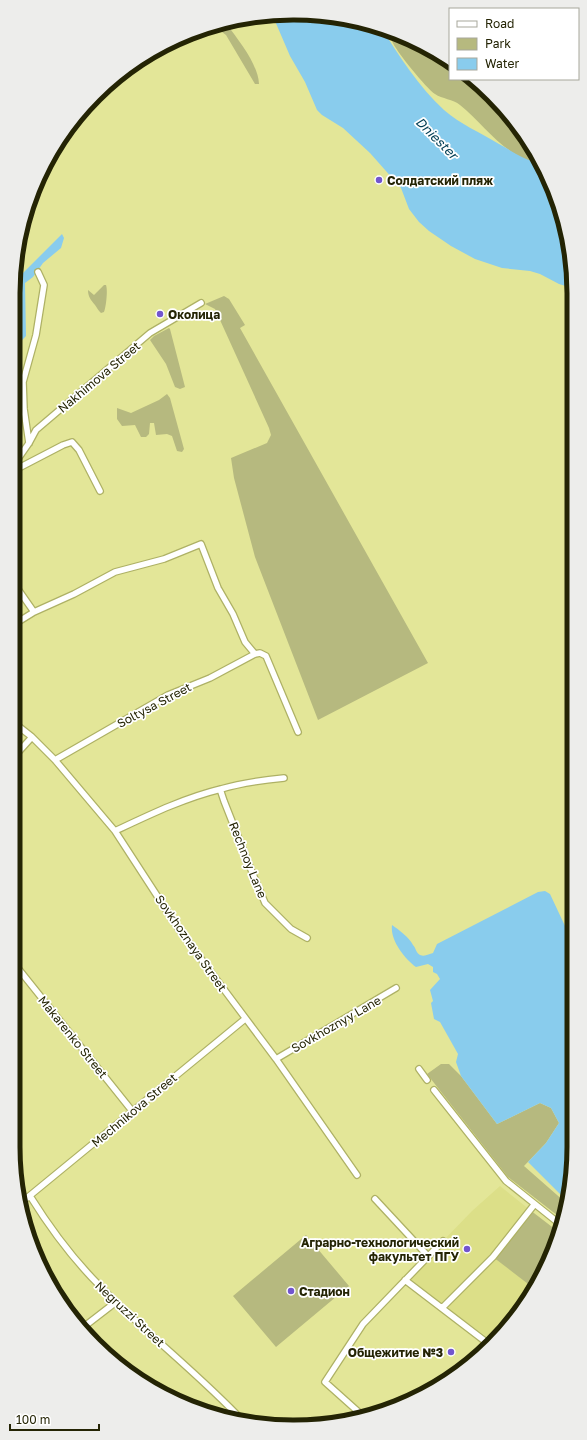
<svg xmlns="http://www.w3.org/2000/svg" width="587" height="1440" font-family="'Golos Text',sans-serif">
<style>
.built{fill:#dcdf88}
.green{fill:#b6b97f}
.water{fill:#89cced}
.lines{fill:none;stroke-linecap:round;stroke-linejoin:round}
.minor-casing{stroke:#aeb165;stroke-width:8}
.minor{stroke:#fff;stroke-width:5.5}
.poi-dot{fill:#7255ce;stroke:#fff;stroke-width:1.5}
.labels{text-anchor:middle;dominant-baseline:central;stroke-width:3.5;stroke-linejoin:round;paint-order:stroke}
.poi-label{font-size:12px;font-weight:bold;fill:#242404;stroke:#fff;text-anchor:start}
.street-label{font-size:12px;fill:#242404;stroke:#fff}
.water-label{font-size:13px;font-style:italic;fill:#003d53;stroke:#fff}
.rim{fill:none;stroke:#242404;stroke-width:5}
</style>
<rect width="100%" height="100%" fill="#e3e698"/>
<path class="built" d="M 500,1186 L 530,1210 L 493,1256 L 532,1287 L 516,1317 L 493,1341 L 444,1306 L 408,1277 L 472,1211 Z"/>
<path class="green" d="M 214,26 L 228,26 C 239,41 258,64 259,84 L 255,84 L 226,35 Z
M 393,32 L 449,60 L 450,79 L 471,79 L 505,109 L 540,163 C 506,159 485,125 460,105 C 453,99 442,99 435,94 C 427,89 395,50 392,41 C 391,39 392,35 393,32 Z
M 104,285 L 106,285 C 108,290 106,307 104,312 L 101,313 C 98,310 97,308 95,305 C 91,300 88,297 88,290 L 94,295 Z
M 224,296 L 229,299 L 245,325 L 240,328 L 428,663 L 318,720 L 255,557 L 234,478 L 231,458 L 267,443 L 271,435 L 269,428 L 215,309 L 205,304 Z
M 169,328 L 170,329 L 185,387 L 180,389 L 175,387 L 166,364 L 150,340 L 154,336 Z
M 167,394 L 170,398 L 184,449 L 182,452 L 177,451 L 172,436 L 167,434 L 156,435 L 154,423 L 150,423 L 149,434 L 146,437 L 141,437 L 135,425 L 122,426 L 117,419 L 117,408 L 131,413 L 159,400 Z
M 441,1064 L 449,1064 L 461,1076 L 497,1124 L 540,1103 L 551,1108 L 559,1123 L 546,1143 L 524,1166 L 565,1202 L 562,1219 L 508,1177 L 427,1074 Z
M 530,1210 L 560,1233 L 559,1236 L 532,1287 L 493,1257 Z
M 306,1235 L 349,1286 L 276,1347 L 233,1296 Z"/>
<path class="water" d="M 272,14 L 330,15 L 381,27 C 399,56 419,87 444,110 C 460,124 481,133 499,144 C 512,151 525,161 540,163 L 545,170 L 572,257 L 572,288 L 559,284 L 540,274 L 530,271 L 502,268 L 475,259 L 451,246 L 429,231 L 419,222 L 409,209 L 401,188 L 370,153 L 343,128 L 322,115 L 317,110 L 305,82 L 290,56 Z
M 62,234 L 64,238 L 61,248 L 43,263 L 33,277 L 25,283 L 26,336 L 13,350 L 13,337 L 20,319 L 17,290 L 22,274 Z
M 545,891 L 550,894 L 573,943 L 574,1146 L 565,1199 L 528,1162 L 546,1143 L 559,1123 L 551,1108 L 540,1103 L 497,1124 L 461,1076 L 456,1062 L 458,1054 L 440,1022 L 434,1019 L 431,1003 L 433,1001 L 430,990 L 440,979 L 437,974 L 433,972 L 433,967 L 428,964 L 416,967 C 404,958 390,940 392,925 C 399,930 409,937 413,945 C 416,948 416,953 420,955 C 425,957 429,954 433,953 L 437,944 L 538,892 Z"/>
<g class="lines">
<g class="minor-casing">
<path id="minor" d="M 29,443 L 24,409 L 23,382 L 36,335 L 44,285 L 38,272
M 13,466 L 29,443 L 36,430 L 150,333 L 201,303
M 13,471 L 63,445 L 72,442 L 79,450 L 100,491
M 13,582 L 34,612
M 13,625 L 34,612 L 74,594 L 115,572 L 164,559 L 201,544 L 218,588 L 233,614 L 245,642 L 255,654 L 260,653 L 266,656 L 298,732
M 13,722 L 32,737 L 55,760 L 115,831 L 178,928 L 276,1059 L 357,1175
M 13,758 L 32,737
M 55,760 L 168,695 L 210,678 L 255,654
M 220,789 L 224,801 L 250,867 L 265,903 L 291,929 L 307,938
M 115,831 C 149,815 184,798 221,789 C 241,783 263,780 284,778
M 13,962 L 133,1112
M 276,1059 L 396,988
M 419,1069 L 427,1080
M 434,1090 L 506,1181 L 561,1225
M 30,1196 C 50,1228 72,1258 99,1285 C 145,1333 198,1373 243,1421
M 375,1199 L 428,1256
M 22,1202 L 245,1019
M 405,1280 L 490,1345
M 442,1308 L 493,1257 L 534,1205
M 81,1329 L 116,1302
M 474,1360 L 487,1343
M 363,1416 L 325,1382 L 363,1324 L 443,1241"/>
</g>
<use href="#minor" class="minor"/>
</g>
<g class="poi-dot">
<circle cx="379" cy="180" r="4"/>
<circle cx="160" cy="314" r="4"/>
<circle cx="467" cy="1249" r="4"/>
<circle cx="291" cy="1291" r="4"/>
<circle cx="451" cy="1352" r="4"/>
</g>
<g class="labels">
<g class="poi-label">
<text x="387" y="180">Солдатский пляж</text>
<text x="168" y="314">Околица</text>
<text x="459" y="1242" text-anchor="end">Аграрно-технологический<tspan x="459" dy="14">факультет ПГУ</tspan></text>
<text x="299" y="1291">Стадион</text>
<text x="443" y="1352" text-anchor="end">Общежитие №3</text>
</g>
<g class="street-label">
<text transform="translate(99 377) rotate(-40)">Nakhimova Street</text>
<text transform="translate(154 705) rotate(-28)">Soltysa Street</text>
<text transform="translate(248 860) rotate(68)">Rechnoy Lane</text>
<text transform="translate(191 943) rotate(55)">Sovkhoznaya Street</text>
<text transform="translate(336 1024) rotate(-30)">Sovkhoznyy Lane</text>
<text transform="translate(73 1037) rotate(51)">Makarenko Street</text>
<text transform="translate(134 1110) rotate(-40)">Mechnikova Street</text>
<text transform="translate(130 1314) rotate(43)">Negruzzi Street</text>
</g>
<g class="water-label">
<text transform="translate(437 138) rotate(45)">Dniester</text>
</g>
</g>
<path d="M0 0H587V1440H0ZM293 20H294A273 273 0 0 1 567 293V1147A273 273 0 0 1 294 1420H293A273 273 0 0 1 20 1147V293A273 273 0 0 1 293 20Z" fill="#ededeb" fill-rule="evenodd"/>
<path class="rim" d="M293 20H294A273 273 0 0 1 567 293V1147A273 273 0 0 1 294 1420H293A273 273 0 0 1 20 1147V293A273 273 0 0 1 293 20Z"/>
<rect x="449" y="8" width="130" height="72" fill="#ffffff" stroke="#a7a79b"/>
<rect x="457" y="21" width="20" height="6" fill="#ffffff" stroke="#a7a79b"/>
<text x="485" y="28" font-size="12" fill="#242404">Road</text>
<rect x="457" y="38" width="20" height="12" fill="#b6b97f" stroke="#a7a79b"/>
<text x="485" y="48" font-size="12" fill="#242404">Park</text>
<rect x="457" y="58" width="20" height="12" fill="#89cced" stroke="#a7a79b"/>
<text x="485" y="68" font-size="12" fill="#242404">Water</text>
<path d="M10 1424v6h89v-6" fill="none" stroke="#242404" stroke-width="2"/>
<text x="16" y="1424" font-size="12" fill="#242404" stroke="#ffffff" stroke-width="3" paint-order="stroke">100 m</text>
</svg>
